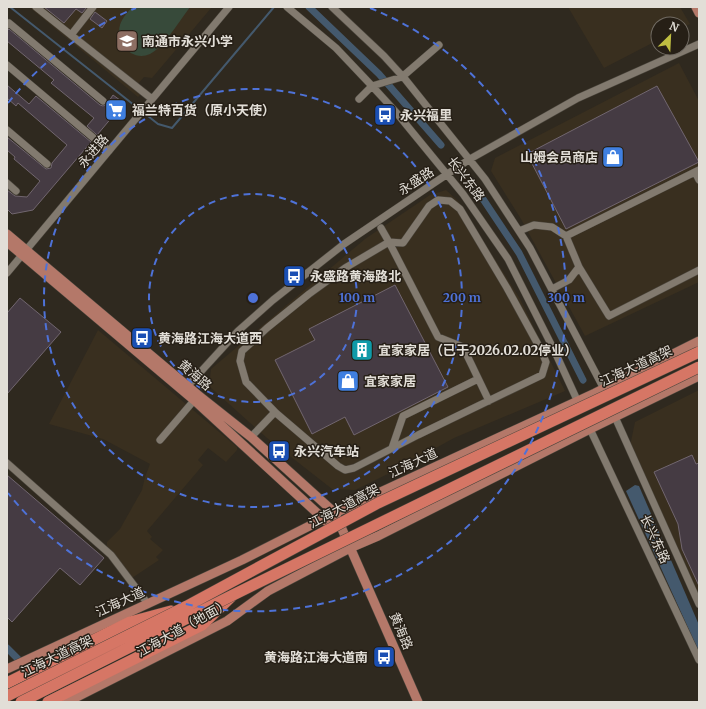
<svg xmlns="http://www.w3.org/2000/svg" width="706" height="709" font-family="Merriweather,'Noto Sans SC',serif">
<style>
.built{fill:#392f1f}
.green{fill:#374a3a}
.water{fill:#44596d}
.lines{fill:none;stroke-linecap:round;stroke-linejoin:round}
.stream{stroke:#44596d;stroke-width:2}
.canal{stroke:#44596d;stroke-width:7}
.building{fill:#453b43;stroke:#71666f}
.minor-casing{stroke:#4c473e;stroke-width:8}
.major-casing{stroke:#4c473e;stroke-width:10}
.highway-casing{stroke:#4c473e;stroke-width:12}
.minor{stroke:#827a6f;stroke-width:7}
.major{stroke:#b47869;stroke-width:9}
.highway{stroke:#d67665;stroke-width:11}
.highway-bridge-casing{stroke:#4c473e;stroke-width:12;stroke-linecap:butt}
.highway-bridge{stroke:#d67665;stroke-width:11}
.ring{fill:none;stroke:#4e72d8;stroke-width:2;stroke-dasharray:7 5}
.labels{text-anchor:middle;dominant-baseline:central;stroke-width:3;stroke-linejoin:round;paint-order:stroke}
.poi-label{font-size:13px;font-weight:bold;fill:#e2ded7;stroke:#261f16;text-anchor:start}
.street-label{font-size:13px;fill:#e2ded7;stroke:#261f16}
.centre{fill:#4e72d8;stroke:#261f16;stroke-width:2}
.ring-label{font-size:12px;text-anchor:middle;font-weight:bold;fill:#4e72d8;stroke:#261f16;stroke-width:3;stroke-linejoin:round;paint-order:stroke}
</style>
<rect width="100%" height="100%" fill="#2f291f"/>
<path class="built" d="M 29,7 L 212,7 L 152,78 L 144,77 L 138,84 L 144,91 L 138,97 Z
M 568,7 L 680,7 L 690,24 L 682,28 L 682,24 L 658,24 L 658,40 L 604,68 Z
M 679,63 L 699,101 L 699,282 L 585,336 L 521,219 L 491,171 L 495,158 Z
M 446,190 L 459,202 L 520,299 L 565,391 L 454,438 L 396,470 L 355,490 L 332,489 L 267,438 L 209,386 L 211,369 L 365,239 L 430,195 Z
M 98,330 L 237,447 L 237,450 L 226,462 L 208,448 L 198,460 L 203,465 L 147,531 L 152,537 L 150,539 L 163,550 L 156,557 L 159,560 L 132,578 L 107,546 L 107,542 L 120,529 L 142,490 L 145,477 L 150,464 L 103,439 L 49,424 Z
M 699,390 L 699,598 L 630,446 L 635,422 Z"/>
<path class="green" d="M 132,7 L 190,7 C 181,19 163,48 150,54 C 132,62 115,43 120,25 C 122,18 128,12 132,7 Z"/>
<path class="water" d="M 635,485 L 639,486 L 699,625 L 699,652 L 626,491 Z"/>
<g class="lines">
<path class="stream" d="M 10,7 L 158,124 L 172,128 L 274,7"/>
<path class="canal" d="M 309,7 L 379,74 L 441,145
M 471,181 L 519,253 L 583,380
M 7,648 L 18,659"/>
</g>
<path class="building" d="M 44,7 L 87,7 L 82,13 L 76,9 L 64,23 Z
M 95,12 L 107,21 L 102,28 L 90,19 Z
M 9,29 L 100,105 L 103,106 L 107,104 L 113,95 L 124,103 L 97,135 L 87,126 L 94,118 L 51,83 L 54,80 L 7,41 L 7,31 Z
M 7,85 L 29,104 L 36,96 L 91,142 L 33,210 L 12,214 L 7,209 L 7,190 L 15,196 L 27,197 L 40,181 L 14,159 L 15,157 L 7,150 L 7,137 L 46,169 L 51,168 L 52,163 L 67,145 L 18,103 L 16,106 L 7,98 Z
M 657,86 L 699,162 L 566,229 L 527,154 Z
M 395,285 L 448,387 L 354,435 L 345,417 L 312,434 L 275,360 L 315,340 L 309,329 Z
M 20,298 L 61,332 L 7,394 L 7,313 Z
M 692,455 L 696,464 L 699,463 L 699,586 L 682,549 L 678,524 L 654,472 Z
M 7,475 L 104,558 L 80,585 L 60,568 L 12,622 L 7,617 Z"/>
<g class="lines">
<g class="minor-casing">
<path id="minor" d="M 36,7 L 71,35
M 93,7 L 71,35 L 152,99
M 287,7 L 336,48 L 372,86 L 395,111 L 463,194 L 508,259 L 555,352 L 578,402
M 332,7 L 384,56 L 405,79 L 485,179 L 530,248 L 604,389
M 7,25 L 9,23 L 103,101
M 7,65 L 109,151
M 359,99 L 372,86 L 402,77 L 439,45
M 7,130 L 47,164
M 695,172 L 699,180
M 7,183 L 16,191
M 381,228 L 389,242 L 403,243 L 429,206 L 438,200 L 450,201 L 460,209 L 507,288 L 541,350 L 546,362 L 542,375 L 418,435 L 354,468 L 345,470 L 338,466 L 276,413 L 246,382 L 240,361 L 242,351 L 267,328 L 309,294 L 345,268 L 389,242 L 438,337 L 463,347 L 489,401
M 519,231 L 534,225 L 552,227 L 566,236 L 579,267 L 569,280 L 552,289
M 566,236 L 699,170
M 579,267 L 609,316 L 699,270
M 7,273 L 229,7
M 184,390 L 238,331 L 273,300 L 344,244 L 434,183 L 470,159 L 578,98 L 699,44
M 615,417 L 699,604
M 590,429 L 699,660
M 251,437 L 275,412
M 160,440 L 197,397
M 392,448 L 403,416 L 478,379
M 7,463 L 111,555 L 148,604"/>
</g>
<g class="major-casing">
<path id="major" d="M 696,7 L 699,13
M 7,234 L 198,395 L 251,437 L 335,513 L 418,702
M 7,242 L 194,400 L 328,523
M 7,669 L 242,560 L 335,513 L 595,393 L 699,341
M 67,702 L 227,621 L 268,591 L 350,548 L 378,536 L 590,429 L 699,376"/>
</g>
<g class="highway-casing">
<path id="highway" d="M 7,683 L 130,622 L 171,611
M 48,702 L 202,625 L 231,597"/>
</g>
<use href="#minor" class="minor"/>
<use href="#major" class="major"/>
<use href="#highway" class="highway"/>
<g class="highway-bridge-casing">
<path id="highway-bridge" d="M 7,696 L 187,606 L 378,503 L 699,352
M 21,702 L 233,595 L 699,367"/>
</g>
<use href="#highway-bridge" class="highway-bridge"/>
</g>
<g class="ring">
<circle cx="253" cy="298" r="104"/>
<circle cx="253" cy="298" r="209"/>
<path d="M8 103A313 313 0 0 1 136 8M370 8A313 313 0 1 1 8 493"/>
</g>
<defs>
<g id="school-square" transform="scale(1.15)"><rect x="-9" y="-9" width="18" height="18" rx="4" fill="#8d6e63" stroke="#261f16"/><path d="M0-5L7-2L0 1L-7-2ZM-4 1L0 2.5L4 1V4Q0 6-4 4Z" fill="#fff"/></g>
<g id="supermarket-square" transform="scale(1.15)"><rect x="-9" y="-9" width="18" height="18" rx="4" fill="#3f7fe0" stroke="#261f16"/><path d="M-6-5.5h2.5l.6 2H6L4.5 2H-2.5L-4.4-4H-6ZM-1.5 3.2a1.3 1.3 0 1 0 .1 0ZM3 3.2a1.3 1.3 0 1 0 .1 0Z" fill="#fff"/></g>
<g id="bus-square" transform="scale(1.15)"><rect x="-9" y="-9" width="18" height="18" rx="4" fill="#1a4fb4" stroke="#261f16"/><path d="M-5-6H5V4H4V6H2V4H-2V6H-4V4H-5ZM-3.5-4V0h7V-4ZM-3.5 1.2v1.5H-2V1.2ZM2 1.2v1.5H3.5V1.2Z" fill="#fff"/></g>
<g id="shop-square" transform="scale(1.15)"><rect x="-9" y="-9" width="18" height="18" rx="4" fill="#3f7fe0" stroke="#261f16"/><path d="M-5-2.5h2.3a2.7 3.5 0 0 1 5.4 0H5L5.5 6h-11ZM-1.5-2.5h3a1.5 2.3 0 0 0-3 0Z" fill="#fff"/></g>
<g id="building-square" transform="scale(1.15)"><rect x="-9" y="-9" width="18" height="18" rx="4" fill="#0f9aa8" stroke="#261f16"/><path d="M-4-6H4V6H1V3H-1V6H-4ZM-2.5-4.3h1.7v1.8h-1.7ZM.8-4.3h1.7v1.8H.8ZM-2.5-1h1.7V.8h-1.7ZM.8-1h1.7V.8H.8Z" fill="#fff"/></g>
</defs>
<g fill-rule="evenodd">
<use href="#school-square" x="127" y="41"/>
<use href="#supermarket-square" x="116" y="110"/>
<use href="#bus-square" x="385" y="115"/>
<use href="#shop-square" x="613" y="157"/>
<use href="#bus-square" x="294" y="276"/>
<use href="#bus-square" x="142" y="338"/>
<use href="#building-square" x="362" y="350"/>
<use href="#shop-square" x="348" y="381"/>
<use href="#bus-square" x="279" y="451"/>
<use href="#bus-square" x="384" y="657"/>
</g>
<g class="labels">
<g class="poi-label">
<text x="142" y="41">南通市永兴小学</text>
<text x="132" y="110">福兰特百货（原小天使）</text>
<text x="400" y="115">永兴福里</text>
<text x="598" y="157" text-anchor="end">山姆会员商店</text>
<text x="310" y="276">永盛路黄海路北</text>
<text x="158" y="338">黄海路江海大道西</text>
<text x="378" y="350">宜家家居（已于2026.02.02停业）</text>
<text x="364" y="381">宜家家居</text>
<text x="294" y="451">永兴汽车站</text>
<text x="368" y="657" text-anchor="end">黄海路江海大道南</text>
</g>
<g class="street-label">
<text transform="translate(93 151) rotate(-50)">永进路</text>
<text transform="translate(466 179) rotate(53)">长兴东路</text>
<text transform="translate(416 181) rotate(-33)">永盛路</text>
<text transform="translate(636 366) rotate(-25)">江海大道高架</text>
<text transform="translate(195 375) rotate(40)">黄海路</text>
<text transform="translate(413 463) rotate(-25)">江海大道</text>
<text transform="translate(344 506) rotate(-28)">江海大道高架</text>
<text transform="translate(655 539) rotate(65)">长兴东路</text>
<text transform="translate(120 602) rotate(-25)">江海大道</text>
<text transform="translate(183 628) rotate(-29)">江海大道（地面）</text>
<text transform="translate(401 631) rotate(67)">黄海路</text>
<text transform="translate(57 656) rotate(-26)">江海大道高架</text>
</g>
</g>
<circle cx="253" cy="298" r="6" class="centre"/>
<g class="ring-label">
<text x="357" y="302">100 m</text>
<text x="462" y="302">200 m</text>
<text x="566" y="302">300 m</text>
</g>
<rect width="706" height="709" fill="none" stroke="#e2ded7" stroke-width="16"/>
<g transform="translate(670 36) rotate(24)"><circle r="19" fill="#261f16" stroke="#716b63"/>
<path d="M0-3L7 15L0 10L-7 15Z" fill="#bfbe41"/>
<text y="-6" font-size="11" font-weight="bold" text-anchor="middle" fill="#e2ded7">N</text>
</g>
</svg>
